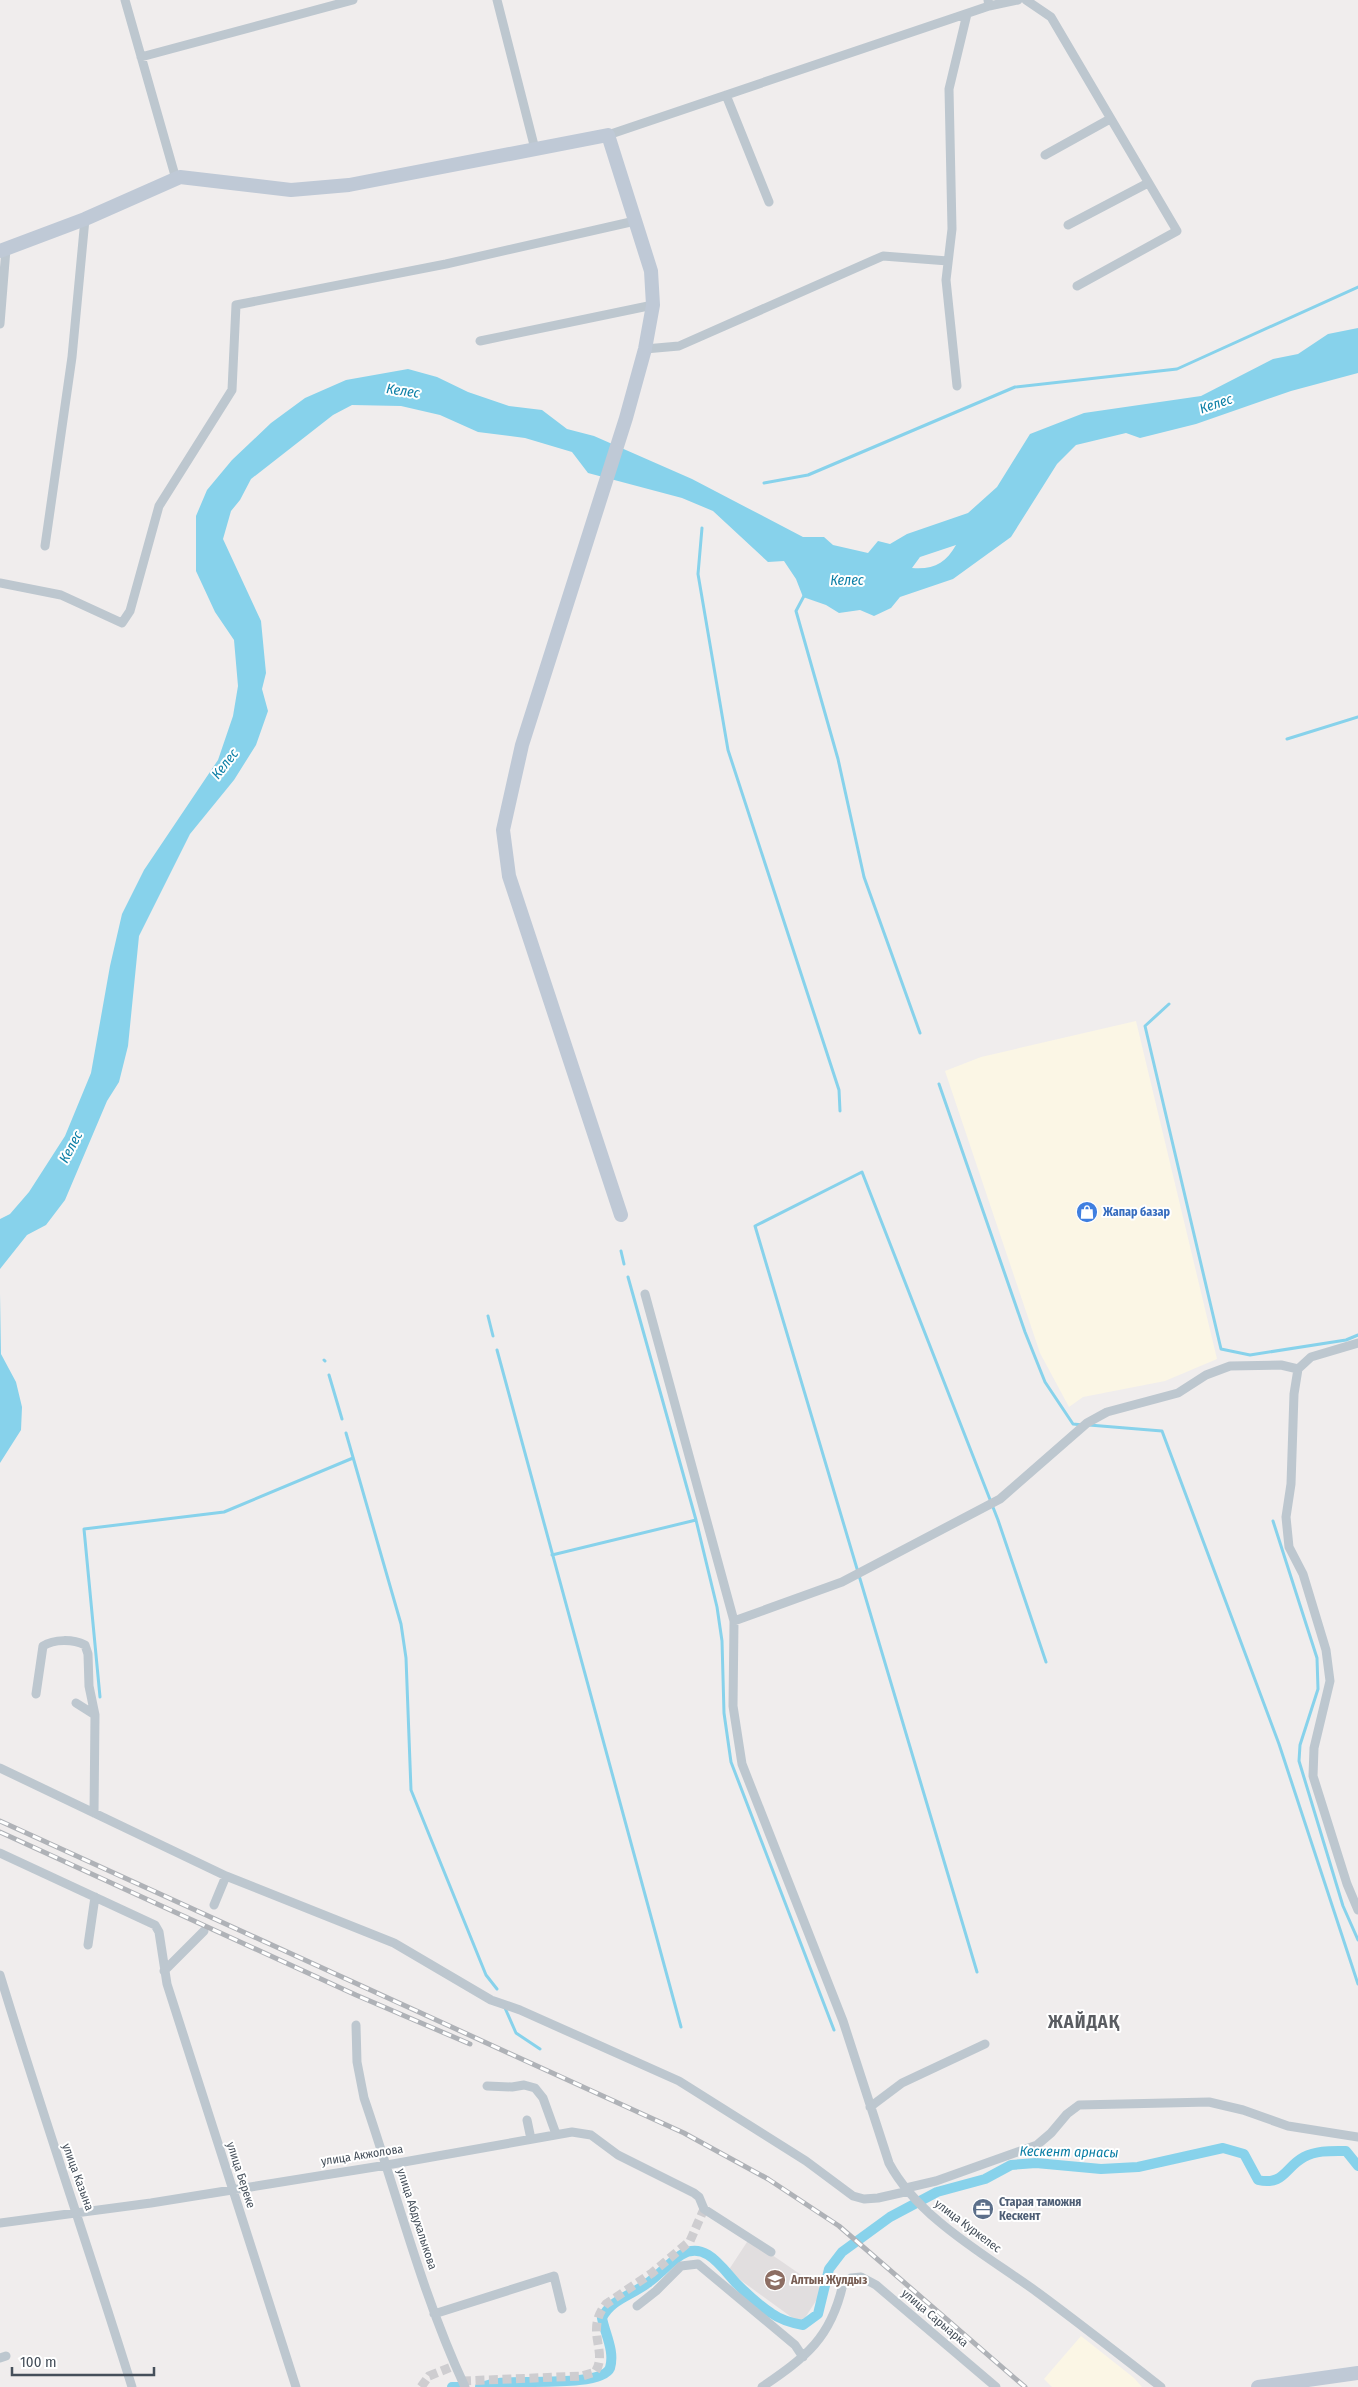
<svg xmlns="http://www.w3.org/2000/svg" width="1358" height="2387" font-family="'Fira Sans Condensed',sans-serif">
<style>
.commercial{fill:#fbf6e5}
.education{fill:#e1dedf}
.water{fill:#87d2eb;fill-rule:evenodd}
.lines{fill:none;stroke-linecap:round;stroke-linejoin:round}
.stream{stroke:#87d2eb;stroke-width:3}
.canal{stroke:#87d2eb;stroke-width:10}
.street-tunnel{stroke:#cecdd0;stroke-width:9;stroke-dasharray:9 4.5;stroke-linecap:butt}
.street{stroke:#bdc7cf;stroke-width:9}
.secondary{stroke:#bfc9d6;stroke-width:14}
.rail-casing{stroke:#afb2b7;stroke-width:5}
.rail{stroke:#fff;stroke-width:3;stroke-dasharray:9;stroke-linecap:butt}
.labels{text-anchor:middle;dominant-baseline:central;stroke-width:4;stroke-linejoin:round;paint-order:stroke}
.shop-label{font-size:12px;font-weight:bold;fill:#366cbe;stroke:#fff;text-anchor:start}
.street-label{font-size:12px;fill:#454f5a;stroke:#fff}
.service-label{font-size:12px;font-weight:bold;fill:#4e5e75;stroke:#fff;text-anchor:start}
.education-label{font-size:12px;font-weight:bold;fill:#785e54;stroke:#fff;text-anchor:start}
.water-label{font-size:14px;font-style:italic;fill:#0c7fa6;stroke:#fff}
.district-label{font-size:18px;font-weight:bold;letter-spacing:1px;fill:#5a5d62;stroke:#fff}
</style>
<rect width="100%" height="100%" fill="#f0eded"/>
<path class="commercial" d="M 1136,1021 L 1217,1359 L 1165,1381 L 1083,1397 L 1069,1407 L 1040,1353 L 945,1071 L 981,1057 Z
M 1081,2336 L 1134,2378 L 1142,2387 L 1052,2387 L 1044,2379 Z"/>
<path class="education" d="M 749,2239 L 823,2290 L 801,2324 L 728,2271 Z"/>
<path class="water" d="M 1358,328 L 1358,373 L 1291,391 L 1196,424 L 1140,438 L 1126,433 L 1076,445 L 1057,464 L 1011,537 L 953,579 L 900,597 L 891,608 L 874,616 L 860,610 L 839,613 L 826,605 L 803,597 L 796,579 L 784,561 L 768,562 L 713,511 L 682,498 L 588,473 L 572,452 L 525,438 L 478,432 L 440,415 L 401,406 L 352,405 L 333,415 L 251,479 L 240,500 L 231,511 L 223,539 L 261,621 L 266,673 L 262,689 L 268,711 L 256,745 L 234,780 L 190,834 L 139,936 L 128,1046 L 119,1082 L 107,1101 L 65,1200 L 46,1225 L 27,1235 L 0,1269 L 0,1219 L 10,1214 L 29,1192 L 65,1136 L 91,1073 L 110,966 L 122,914 L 144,870 L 218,760 L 233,716 L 238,686 L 234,640 L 215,612 L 196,571 L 196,516 L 207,490 L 232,460 L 271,423 L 305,398 L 346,380 L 408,369 L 437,377 L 468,392 L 509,406 L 542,410 L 567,429 L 594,436 L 692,479 L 803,537 L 824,537 L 833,545 L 868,553 L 878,541 L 890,544 L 907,534 L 968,513 L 997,487 L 1030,434 L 1084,413 L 1201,396 L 1273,359 L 1298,354 L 1328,334 ZM 956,545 C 946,563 933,570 912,568 L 920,557 Z
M 0,1294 L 1,1354 L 16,1382 L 22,1407 L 21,1430 L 0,1463 Z"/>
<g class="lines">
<path class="stream" d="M 764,483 L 808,475 L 1015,387 L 1177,369 L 1358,287
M 702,528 L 698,574 L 728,750 L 839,1090 L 840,1111
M 805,594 L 796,611 L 838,759 L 864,877 L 920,1033
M 1287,739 L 1358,717
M 1169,1004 L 1145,1026 L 1221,1349 L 1250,1355 L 1346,1340 L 1358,1335
M 939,1084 L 1025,1332 L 1045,1382 L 1073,1424 L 1083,1425
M 621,1251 L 624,1264
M 628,1277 L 696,1520
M 488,1316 L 493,1336
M 497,1350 L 681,2027
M 324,1360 L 325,1361
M 329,1375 L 342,1419
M 1089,1425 L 1162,1431 L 1279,1744 L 1358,1984
M 346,1433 L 401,1624 L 406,1658 L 411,1790 L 486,1975 L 497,1989
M 1273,1521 L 1317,1658 L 1318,1689 L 1300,1745 L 1299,1761 L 1343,1906 L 1358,1940
M 552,1555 L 696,1520 L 717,1607 L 722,1641 L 724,1713 L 731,1762 L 834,2030
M 100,1697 L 84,1529 L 224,1512 L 353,1458
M 977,1972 L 755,1226 L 862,1172 L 998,1520 L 1046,1662
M 505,2008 L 516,2033 L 540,2049"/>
<path class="canal" d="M 452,2387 L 464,2387
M 480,2387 C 486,2386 493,2383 499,2383 C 521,2380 602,2387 610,2368 C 615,2351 605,2334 602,2318 C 611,2299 633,2295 649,2282 C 660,2274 670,2262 681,2255 C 705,2240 722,2268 736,2283 C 746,2293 759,2305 771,2313 C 781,2320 791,2323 803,2325 L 818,2314 L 829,2269 L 842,2252 L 890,2217 L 937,2192 L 985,2179 L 1011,2165 L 1036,2163 L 1101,2169 L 1138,2167 L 1223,2148 L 1244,2154 L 1258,2180 C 1284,2186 1285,2167 1304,2157 C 1317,2150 1332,2151 1346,2151 L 1358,2166"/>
<path class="street-tunnel" d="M 462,2381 L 582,2376 L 595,2372 C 609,2352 584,2331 606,2304 L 652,2273 L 690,2241 L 704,2209
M 421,2387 L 429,2376 L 454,2366"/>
<path class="street" d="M 125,0 L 176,179
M 497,0 L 535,149
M 1026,0 L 1051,17 L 1177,231 L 1077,286
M 989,6 L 1018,0
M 141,57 L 353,0
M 726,95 L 769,202
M 608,135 L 989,6 L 988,0
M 1045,155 L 1110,119
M 1068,225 L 1148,183
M 0,324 L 6,249
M 480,341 L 653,305
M 645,349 L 679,346 L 883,256 L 948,261
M 957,386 L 946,280 L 952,229 L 949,89 L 967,14
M 45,546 L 72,357 L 85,219
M 0,583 L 61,595 L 122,623 L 130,611 L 159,506 L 232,390 L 236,305 L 446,264 L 635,221
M 645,1294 L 734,1621 L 733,1706 L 742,1764 L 843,2021 L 889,2163 C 919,2219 986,2255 1037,2292 C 1079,2323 1120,2355 1161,2387
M 1358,1343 L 1311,1357 L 1298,1369 L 1294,1394 L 1291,1484 L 1286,1517 L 1289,1547 L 1303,1574 L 1326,1650 L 1330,1681 L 1314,1748 L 1313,1776 L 1347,1884 L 1358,1910
M 734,1621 L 842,1582 L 1000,1499 L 1087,1423 L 1107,1412 L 1178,1393 L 1206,1375 L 1230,1366 L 1281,1365 L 1298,1369
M 36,1694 L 43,1646 C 54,1639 73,1639 85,1645 L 88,1654 L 89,1686 L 95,1715 L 94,1813
M 76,1703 L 95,1715
M 0,1768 L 226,1876 L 394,1943 L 491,2000 L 520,2010 L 679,2081 L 806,2161 L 853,2196 L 864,2199 L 878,2198 L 909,2191
M 0,1853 L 155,1925 L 159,1932 L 167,1984 L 296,2387
M 214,1905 L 226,1876
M 88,1945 L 95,1897
M 164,1971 L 204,1931
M 0,1975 C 42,2113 89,2249 132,2387
M 356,2025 L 357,2062 L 364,2098 C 397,2194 422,2295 465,2387
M 487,2086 L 512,2087 L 524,2085 L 535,2088 L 543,2098 L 556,2134
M 870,2107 L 902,2083 L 985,2044
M 527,2120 L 531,2139
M 906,2188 L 936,2181 L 1037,2145 L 1051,2133 L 1067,2114 L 1079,2105 L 1209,2102 L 1243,2110 L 1288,2126 L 1358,2137
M 0,2223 L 151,2203 L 387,2165 L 572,2132 L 591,2135 L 618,2155 L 694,2193 L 699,2197 L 704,2209 L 771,2252
M 637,2306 L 656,2291 L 681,2266 L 698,2264 L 795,2345 L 803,2357
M 434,2314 L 554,2276 L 562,2309
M 0,2358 L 6,2356
M 762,2387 C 806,2357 831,2338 843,2284 L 851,2278 L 861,2277 L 876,2285 L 996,2387"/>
<path class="secondary" d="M 0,251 L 85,219 L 180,177 L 291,190 L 349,185 L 608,135 L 651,271 L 653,305 L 645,349 L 626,418 L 522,745 L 503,830 L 509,876 L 621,1215
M 1258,2387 L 1358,2373"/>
<g class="rail-casing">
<path id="rail" d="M 0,1821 L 684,2133 L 768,2179 L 839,2226 L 1025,2387
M 0,1832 L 356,1995 L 470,2044"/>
</g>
<use href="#rail" class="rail"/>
</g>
<defs>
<g id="shop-disc" transform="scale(1.125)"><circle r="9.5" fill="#3f7fe0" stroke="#fff"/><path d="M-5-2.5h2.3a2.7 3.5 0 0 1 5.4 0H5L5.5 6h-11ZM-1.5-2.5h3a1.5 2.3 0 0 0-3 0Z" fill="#fff"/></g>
<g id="office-disc" transform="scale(1.125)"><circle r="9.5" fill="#5c6f8a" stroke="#fff"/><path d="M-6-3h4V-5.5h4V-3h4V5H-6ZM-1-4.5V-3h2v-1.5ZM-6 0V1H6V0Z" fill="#fff"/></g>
<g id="school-disc" transform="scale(1.125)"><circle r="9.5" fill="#8d6e63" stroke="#fff"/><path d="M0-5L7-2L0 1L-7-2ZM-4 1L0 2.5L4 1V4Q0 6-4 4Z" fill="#fff"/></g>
</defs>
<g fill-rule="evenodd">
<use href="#shop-disc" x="1087" y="1212"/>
<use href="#office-disc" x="983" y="2209"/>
<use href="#school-disc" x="775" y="2280"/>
</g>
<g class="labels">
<g class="shop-label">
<text x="1103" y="1212">Жапар базар</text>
</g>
<g class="street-label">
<text transform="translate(362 2155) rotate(-9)">улица Акжолова</text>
<text transform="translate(241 2175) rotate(72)">улица Береке</text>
<text transform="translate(78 2177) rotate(70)">улица Казына</text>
<text transform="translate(417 2219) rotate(72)">улица Абдухалыкова</text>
<text transform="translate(968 2226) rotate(37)">улица Куркелес</text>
<text transform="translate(935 2318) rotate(40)">улица Сарыарка</text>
</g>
<g class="service-label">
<text x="999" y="2202">Старая таможня<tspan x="999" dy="14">Кескент</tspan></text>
</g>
<g class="education-label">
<text x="791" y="2280">Алтын Жулдыз</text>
</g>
<g class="water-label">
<text transform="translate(403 391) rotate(8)">Келес</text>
<text transform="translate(1216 404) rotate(-19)">Келес</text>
<text x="847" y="580">Келес</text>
<text transform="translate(225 764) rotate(-52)">Келес</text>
<text transform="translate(71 1147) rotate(-62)">Келес</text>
<text transform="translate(1069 2152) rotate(1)">Кескент арнасы</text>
</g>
<g class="district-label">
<text x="1084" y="2022">ЖАЙДАҚ</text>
</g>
</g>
<path d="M12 2367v8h142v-8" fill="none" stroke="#454f5a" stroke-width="2.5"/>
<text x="20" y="2367" font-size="15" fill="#454f5a" stroke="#ffffff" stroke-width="4" paint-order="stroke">100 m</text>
</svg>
